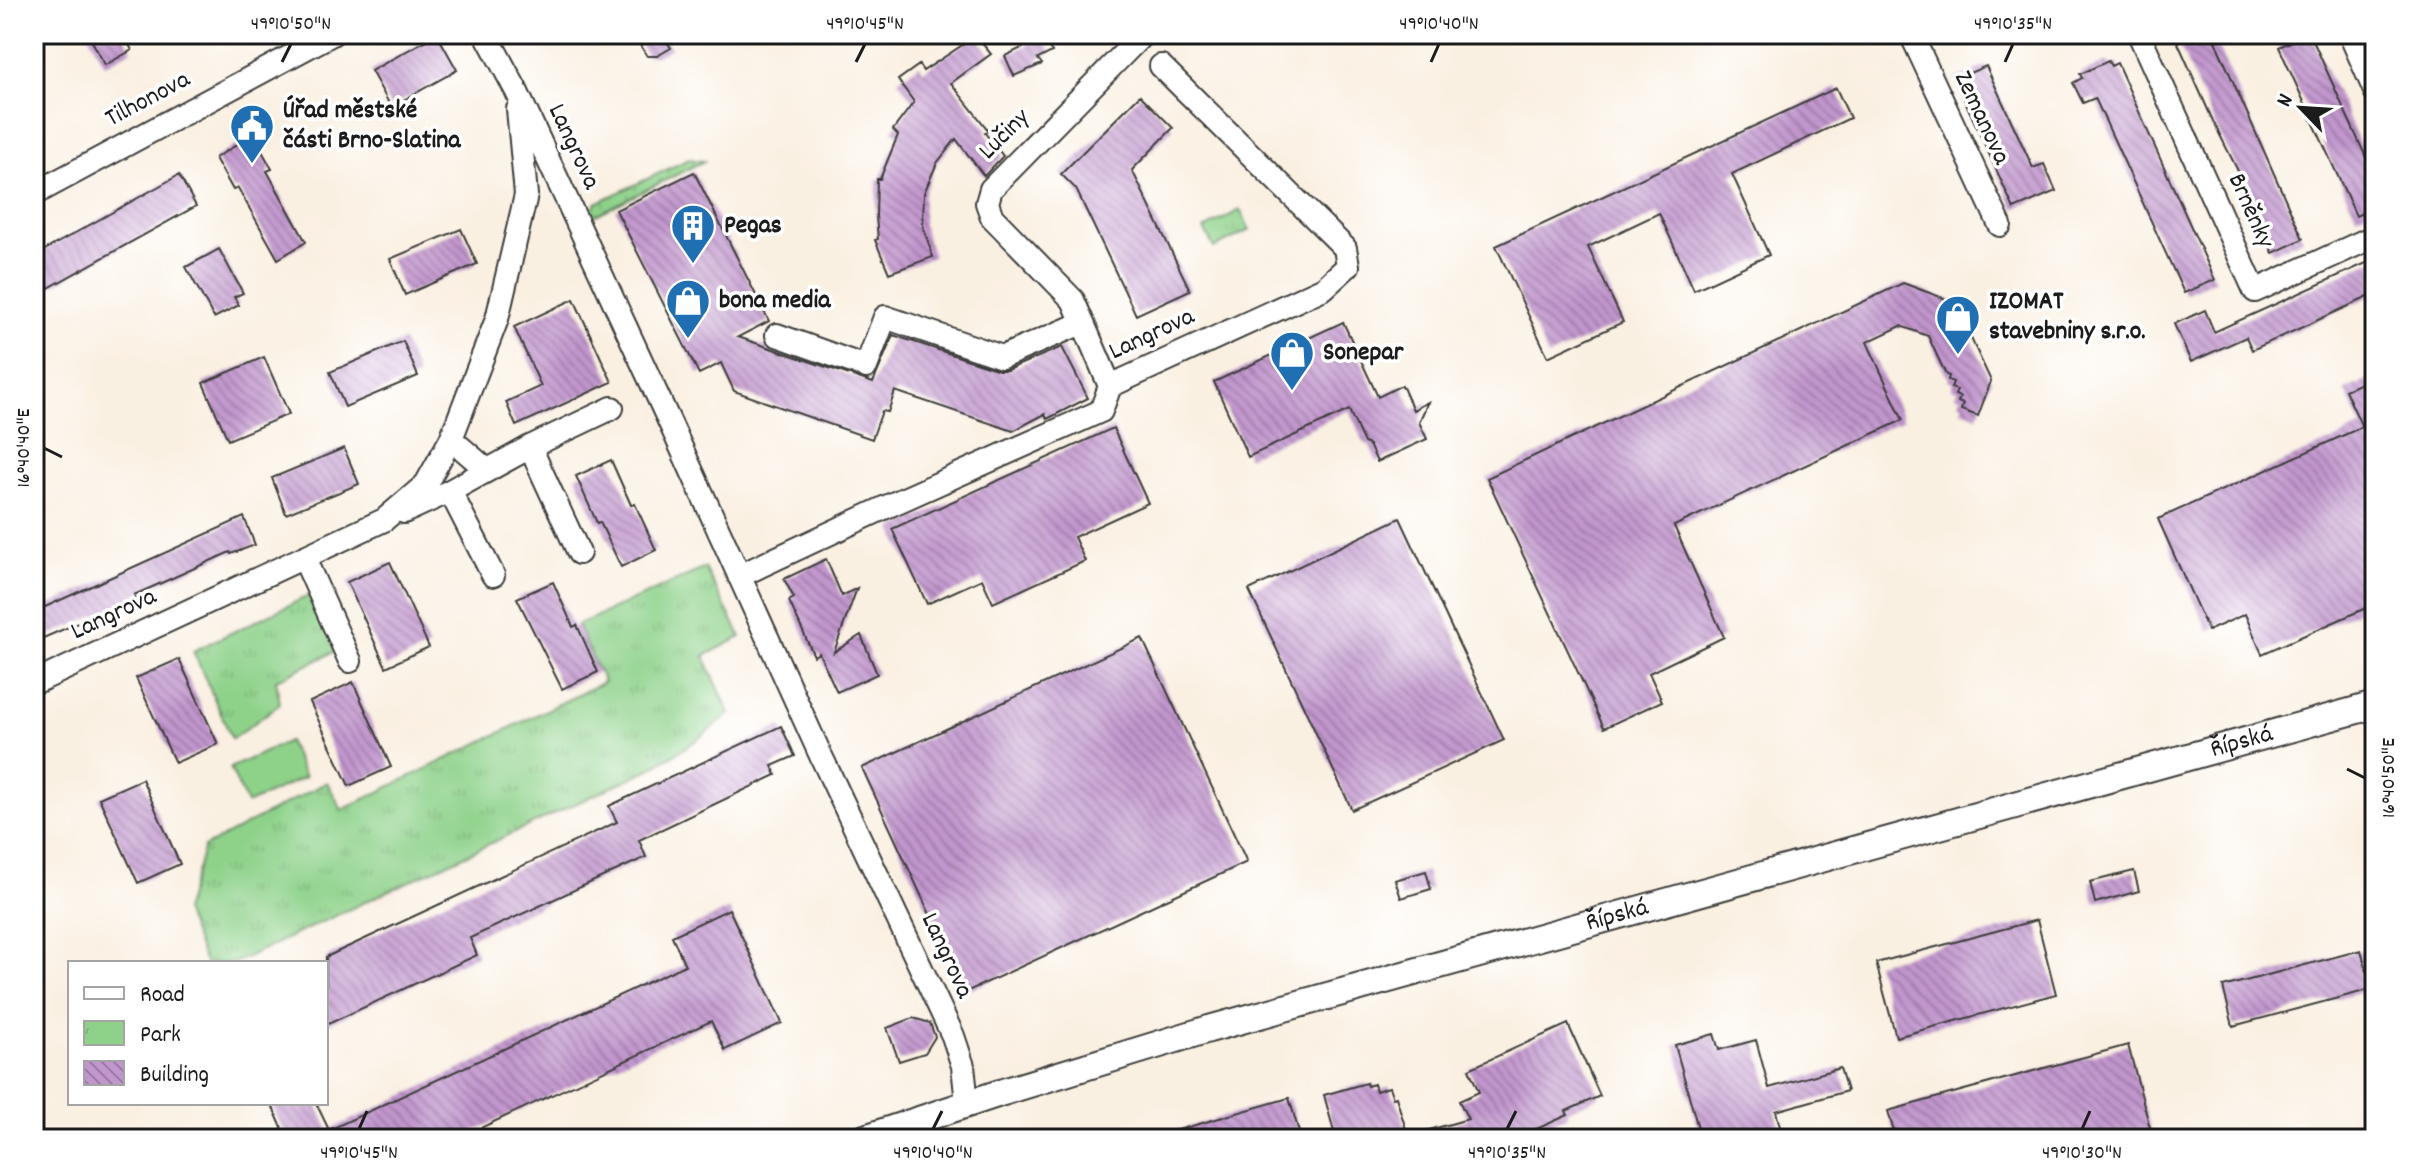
<svg xmlns="http://www.w3.org/2000/svg" width="2409" height="1173" font-family="Dekko,sans-serif">
<style>
.grass{fill:url(#grass-dots);stroke:#557753;stroke-width:2}
.park{fill:url(#park-tufts);stroke:#557753;stroke-width:2}
.pitch{fill:#8ed28a;stroke:#557753;stroke-width:2}
.building{fill:url(#building-back-hatch)}
.lines{fill:none;stroke-linecap:round;stroke-linejoin:round}
.minor-casing{stroke:#3d3c3a;stroke-width:26}
.tertiary-casing{stroke:#3d3c3a;stroke-width:30}
.minor{stroke:#fff;stroke-width:22}
.tertiary{stroke:#fff;stroke-width:26}
.ticks{fill:none;stroke:#1c1c1c;stroke-width:3}
.labels{text-anchor:middle;dominant-baseline:central;stroke-width:7;stroke-linejoin:round;paint-order:stroke}
.street-label{font-size:26px;fill:#1c1c1c;stroke:#fff}
.poi-label{font-size:26px;font-weight:bold;fill:#1c1c1c;stroke:#fff;text-anchor:start}
.neatline{fill:none;stroke:#1c1c1c;stroke-width:3}
.ticks-label{font-size:20px;text-anchor:middle;fill:#1c1c1c}
</style>
<defs>
<pattern id="grass-dots" width="8" height="8" patternUnits="userSpaceOnUse" patternTransform="scale(2)"><rect width="8" height="8" fill="#8ed28a"/><path d="M2 2h.1M6 6h.1" fill="none" stroke="#7ab476" stroke-width="1.8" stroke-linecap="round"/></pattern>
<pattern id="park-tufts" width="24" height="20" patternUnits="userSpaceOnUse" patternTransform="scale(2)"><rect width="24" height="20" fill="#8ed28a"/><path d="M3 7l-1-3M5 7V3M7 7l1-3M15 17l-1-3M17 17v-4M19 17l1-3" fill="none" stroke="#7ab476"/></pattern>
<pattern id="building-back-hatch" width="6" height="6" patternUnits="userSpaceOnUse" patternTransform="scale(2)"><rect width="6" height="6" fill="#c196cd"/><path d="M-1 5l2 2M0 0l6 6M5-1l2 2" fill="none" stroke="#9c7aa6"/></pattern>
</defs>
<rect width="100%" height="100%" fill="#fff"/>
<filter id="ink" filterUnits="userSpaceOnUse"><feTurbulence type="fractalNoise" baseFrequency=".0125" numOctaves="2"/><feDisplacementMap in="SourceGraphic" scale="16" xChannelSelector="R" yChannelSelector="G"/><feConvolveMatrix kernelMatrix="1 2 1 2 8 2 1 2 1" color-interpolation-filters="sRGB"/></filter>
<filter id="wash" filterUnits="userSpaceOnUse"><feTurbulence type="fractalNoise" baseFrequency=".006" numOctaves="4" result="noise"/><feDisplacementMap in="SourceGraphic" scale="32" xChannelSelector="R" yChannelSelector="G"/><feGaussianBlur stdDeviation="1.8" result="paint"/><feColorMatrix in="noise" values="0 0 0 0 0 0 0 0 0 0 0 0 0 0 0 0 0 1.4 0 .05"/><feComposite in="paint" operator="in"/></filter>
<g filter="url(#wash)">
<rect width="100%" height="100%" fill="#faf0e2"/>
<path class="grass" d="M 689,159 L 704,161 L 592,217 L 590,212 L 596,203 Z"/>
<path class="park" d="M 1240,210 L 1250,230 L 1214,248 L 1204,229 Z
M 705,568 L 741,637 L 704,656 L 730,714 L 694,742 L 650,769 L 234,963 L 205,963 L 184,911 L 204,847 L 327,782 L 342,810 L 604,682 L 577,625 Z
M 310,595 L 336,651 L 276,680 L 280,704 L 232,739 L 193,651 Z"/>
<path class="pitch" d="M 288,741 L 305,777 L 247,804 L 230,768 Z"/>
<g id="blocks">
<path class="building" d="M 88,34 L 123,34 L 132,50 L 105,65 Z
M 437,34 L 457,70 L 391,107 L 371,71 Z
M 633,34 L 662,34 L 671,48 L 657,56 L 647,56 Z
M 2174,34 L 2212,34 L 2303,239 L 2273,253 L 2240,180 L 2242,179 L 2213,121 Z
M 2307,34 L 2310,34 L 2375,177 L 2375,207 L 2356,216 L 2279,47 Z
M 976,36 L 991,54 L 951,83 L 988,130 L 985,133 L 1003,156 L 984,176 L 956,139 L 937,163 L 924,193 L 923,226 L 933,257 L 889,273 L 875,240 L 878,239 L 876,216 L 877,179 L 880,179 L 898,135 L 893,130 L 914,102 L 898,80 L 919,65 L 923,71 Z
M 1042,38 L 1052,52 L 1038,59 L 1042,64 L 1014,76 L 1005,56 Z
M 2108,61 L 2111,66 L 2117,63 L 2215,280 L 2184,293 L 2095,98 L 2083,103 L 2073,83 L 2082,78 L 2080,74 Z
M 1986,66 L 2033,168 L 2044,164 L 2056,191 L 2014,209 L 1955,79 Z
M 1836,88 L 1850,118 L 1732,174 L 1769,255 L 1694,290 L 1659,213 L 1588,247 L 1623,322 L 1548,357 L 1496,246 Z
M 1140,95 L 1173,128 L 1132,170 L 1190,290 L 1136,315 L 1076,189 L 1061,174 Z
M 253,135 L 272,169 L 267,171 L 306,242 L 278,259 L 238,188 L 233,190 L 215,158 Z
M 694,172 L 769,321 L 738,337 L 873,383 L 893,335 L 999,370 L 1007,370 L 1062,347 L 1088,398 L 1047,419 L 1045,414 L 1013,431 L 895,391 L 888,412 L 882,411 L 872,439 L 734,391 L 721,363 L 699,374 L 616,210 Z
M 179,175 L 196,206 L 34,296 L 34,256 Z
M 461,229 L 477,264 L 405,295 L 390,259 Z
M 219,249 L 243,293 L 234,297 L 239,305 L 214,318 L 186,267 Z
M 2375,259 L 2375,294 L 2252,350 L 2246,337 L 2191,362 L 2174,324 L 2205,310 L 2214,332 Z
M 1903,283 L 1954,302 L 1991,381 L 1978,416 L 1961,410 L 1963,404 L 1958,402 L 1960,397 L 1955,395 L 1957,390 L 1951,388 L 1953,382 L 1948,380 L 1949,376 L 1946,375 L 1928,336 L 1901,326 L 1867,342 L 1903,420 L 1674,526 L 1724,637 L 1649,673 L 1662,701 L 1604,728 L 1487,478 Z
M 574,299 L 612,382 L 516,426 L 506,402 L 541,386 L 514,327 Z
M 1343,322 L 1378,397 L 1402,385 L 1413,410 L 1428,402 L 1419,422 L 1427,439 L 1377,462 L 1369,445 L 1364,443 L 1349,410 L 1248,457 L 1214,382 Z
M 403,341 L 418,376 L 345,407 L 330,372 Z
M 264,357 L 289,414 L 228,440 L 203,383 Z
M 2375,377 L 2375,604 L 2262,654 L 2245,614 L 2208,631 L 2158,519 L 2362,427 L 2345,390 Z
M 1113,428 L 1148,503 L 1074,537 L 1085,561 L 993,603 L 982,579 L 927,604 L 892,529 Z
M 344,448 L 359,484 L 286,514 L 272,478 Z
M 611,460 L 631,505 L 635,504 L 656,550 L 621,567 L 600,522 L 597,523 L 576,476 Z
M 244,517 L 255,545 L 231,554 L 230,552 L 159,584 L 134,595 L 136,598 L 34,642 L 34,612 Z
M 1400,518 L 1504,740 L 1352,810 L 1249,590 Z
M 826,559 L 842,596 L 857,588 L 834,652 L 861,635 L 877,674 L 837,692 L 819,653 L 814,656 L 789,601 L 794,598 L 784,579 Z
M 390,562 L 429,647 L 386,667 L 347,582 Z
M 553,582 L 573,627 L 577,625 L 598,672 L 562,689 L 517,598 Z
M 1142,638 L 1247,862 L 966,992 L 862,768 Z
M 179,659 L 218,744 L 175,763 L 136,678 Z
M 353,682 L 391,767 L 349,786 L 310,702 Z
M 781,726 L 795,756 L 772,766 L 776,775 L 639,840 L 646,857 L 470,938 L 477,955 L 326,1025 L 326,957 L 617,822 L 609,806 Z
M 142,779 L 180,864 L 138,883 L 99,798 Z
M 1426,871 L 1431,889 L 1401,898 L 1395,880 Z
M 2134,871 L 2139,891 L 2095,903 L 2090,882 Z
M 729,909 L 782,1023 L 725,1050 L 711,1021 L 457,1139 L 287,1139 L 271,1103 L 316,1103 L 329,1130 L 685,965 L 672,936 Z
M 2037,920 L 2056,994 L 1896,1037 L 1876,963 Z
M 2361,950 L 2372,989 L 2233,1026 L 2223,987 Z
M 913,1018 L 930,1023 L 935,1037 L 925,1053 L 899,1061 L 887,1028 Z
M 1568,1024 L 1600,1096 L 1566,1111 L 1568,1115 L 1514,1139 L 1416,1139 L 1415,1134 L 1468,1119 L 1459,1101 L 1479,1092 L 1469,1069 Z
M 1714,1034 L 1719,1050 L 1756,1040 L 1769,1088 L 1840,1068 L 1847,1091 L 1776,1111 L 1783,1139 L 1701,1139 L 1675,1045 Z
M 2128,1045 L 2153,1139 L 1896,1139 L 1888,1111 Z
M 1366,1083 L 1367,1086 L 1374,1084 L 1376,1091 L 1389,1087 L 1393,1098 L 1396,1097 L 1409,1139 L 1336,1139 L 1324,1095 Z
M 1289,1098 L 1301,1139 L 1165,1139 L 1164,1134 Z"/>
</g>
</g>
<g filter="url(#ink)">
<use href="#blocks" fill-opacity="0" stroke="#3d3c3a" stroke-width="2"/>
<g class="lines">
<g class="minor-casing">
<path id="minor" d="M 486,34 L 516,90 L 670,423 L 821,756 L 953,1036 L 963,1066 L 967,1103
M 1911,34 L 2000,225
M 2139,34 L 2255,291 L 2375,236
M 2350,34 L 2375,91
M 34,194 L 332,34
M 777,335 L 866,367 L 885,317 L 1002,357 L 1082,323
M 1110,386 L 1073,300 L 992,217 L 987,203 L 991,189 L 1143,34
M 451,439 L 487,470
M 530,447 L 579,553
M 450,491 L 493,575
M 404,512 L 450,491 L 530,447 L 612,408
M 304,558 L 350,661
M 739,576 L 886,507 L 1101,411 L 1110,386 L 1324,288 L 1348,266 L 1345,248 L 1161,66
M 34,683 L 384,520 L 426,484 L 451,439 L 497,319 L 526,195 L 518,109"/>
</g>
<g class="tertiary-casing">
<g id="tertiary">
<path id="s1" d="M 862,1139 L 1003,1092 L 1209,1029 L 2375,705"/>
</g>
</g>
<use href="#minor" class="minor"/>
<use href="#tertiary" class="tertiary"/>
</g>
</g>
<path class="ticks" d="M 282,62 L 291,44M 856,62 L 865,44M 1431,62 L 1439,44M 2005,62 L 2013,44M 44,448 L 62,457M 2347,769 L 2365,778M 359,1129 L 367,1111M 933,1129 L 942,1111M 1507,1129 L 1516,1111M 2082,1129 L 2090,1111"/>
<defs>
<g id="civic-pin" transform="scale(2.3)"><path d="M0 17L-7.5 6A9.5 9.5 0 1 1 7.5 6Z" fill="#1f6fb2" stroke="#fff"/><path d="M-.6-6.5H3V-4.5H.6V-3L4-1V1h2V6H-6V1h2V-1L-.6-3ZM-1.2 2.5V6h2.4V2.5Z" fill="#fff"/></g>
<g id="building-pin" transform="scale(2.3)"><path d="M0 17L-7.5 6A9.5 9.5 0 1 1 7.5 6Z" fill="#1f6fb2" stroke="#fff"/><path d="M-4-6H4V6H1V3H-1V6H-4ZM-2.5-4.3h1.7v1.8h-1.7ZM.8-4.3h1.7v1.8H.8ZM-2.5-1h1.7V.8h-1.7ZM.8-1h1.7V.8H.8Z" fill="#fff"/></g>
<g id="shop-pin" transform="scale(2.3)"><path d="M0 17L-7.5 6A9.5 9.5 0 1 1 7.5 6Z" fill="#1f6fb2" stroke="#fff"/><path d="M-5-2.5h2.3a2.7 3.5 0 0 1 5.4 0H5L5.5 6h-11ZM-1.5-2.5h3a1.5 2.3 0 0 0-3 0Z" fill="#fff"/></g>
</defs>
<g fill-rule="evenodd">
<use href="#civic-pin" x="252" y="126"/>
<use href="#building-pin" x="693" y="226"/>
<use href="#shop-pin" x="688" y="301"/>
<use href="#shop-pin" x="1958" y="317"/>
<use href="#shop-pin" x="1292" y="353"/>
</g>
<g class="labels">
<g class="street-label">
<text transform="translate(148 100) rotate(-28)">Tilhonova</text>
<text transform="translate(1981 118) rotate(65)">Zemanova</text>
<text transform="translate(1005 135) rotate(-45)">Lučiny</text>
<text transform="translate(573 147) rotate(65)">Langrova</text>
<text transform="translate(2250 211) rotate(66)">Brněnky</text>
<text transform="translate(1152 335) rotate(-25)">Langrova</text>
<text transform="translate(114 615) rotate(-25)">Langrova</text>
<text stroke="none"><textPath href="#s1" startOffset="1436">Řípská</textPath></text>
<text stroke="none"><textPath href="#s1" startOffset="788">Řípská</textPath></text>
<text transform="translate(946 956) rotate(65)">Langrova</text>
</g>
<g class="poi-label">
<text x="283" y="111">Úřad městské<tspan x="283" dy="30">části Brno-Slatina</tspan></text>
<text x="724" y="226">Pegas</text>
<text x="719" y="301">bona media</text>
<text x="1989" y="302">IZOMAT<tspan x="1989" dy="30">stavebniny s.r.o.</tspan></text>
<text x="1323" y="353">Sonepar</text>
</g>
</g>
<rect width="2409" height="1173" fill="none" stroke="#fff" stroke-width="88"/>
<rect x="68" y="961" width="260" height="144" fill="#ffffff" stroke="#a4a4a4" stroke-width="2"/>
<rect x="84" y="987" width="40" height="12" fill="#ffffff" stroke="#a4a4a4" stroke-width="2"/>
<text x="140" y="1001" font-size="24" fill="#1c1c1c">Road</text>
<rect x="84" y="1021" width="40" height="24" fill="url(#park-tufts)" stroke="#a4a4a4" stroke-width="2"/>
<text x="140" y="1041" font-size="24" fill="#1c1c1c">Park</text>
<rect x="84" y="1061" width="40" height="24" fill="url(#building-back-hatch)" stroke="#a4a4a4" stroke-width="2"/>
<text x="140" y="1081" font-size="24" fill="#1c1c1c">Building</text>
<g transform="translate(2301 108) rotate(295)" stroke="#ffffff" stroke-width="6" paint-order="stroke">
<path d="M0-6L14 30L0 20L-14 30Z" fill="#1c1c1c"/>
<text y="-12" font-size="22" font-weight="bold" text-anchor="middle" fill="#1c1c1c">N</text>
</g>
<rect x="44" y="44" width="2321" height="1085" class="neatline"/>
<g class="ticks-label">
<text x="291" y="29">49°10'50"N</text>
<text x="865" y="29">49°10'45"N</text>
<text x="1439" y="29">49°10'40"N</text>
<text x="2013" y="29">49°10'35"N</text>
<text transform="translate(22 448) rotate(-90)" y="7">16°40'40"E</text>
<text transform="translate(2387 778) rotate(-90)" y="7">16°40'50"E</text>
<text x="359" y="1158">49°10'45"N</text>
<text x="933" y="1158">49°10'40"N</text>
<text x="1507" y="1158">49°10'35"N</text>
<text x="2082" y="1158">49°10'30"N</text>
</g>
</svg>
